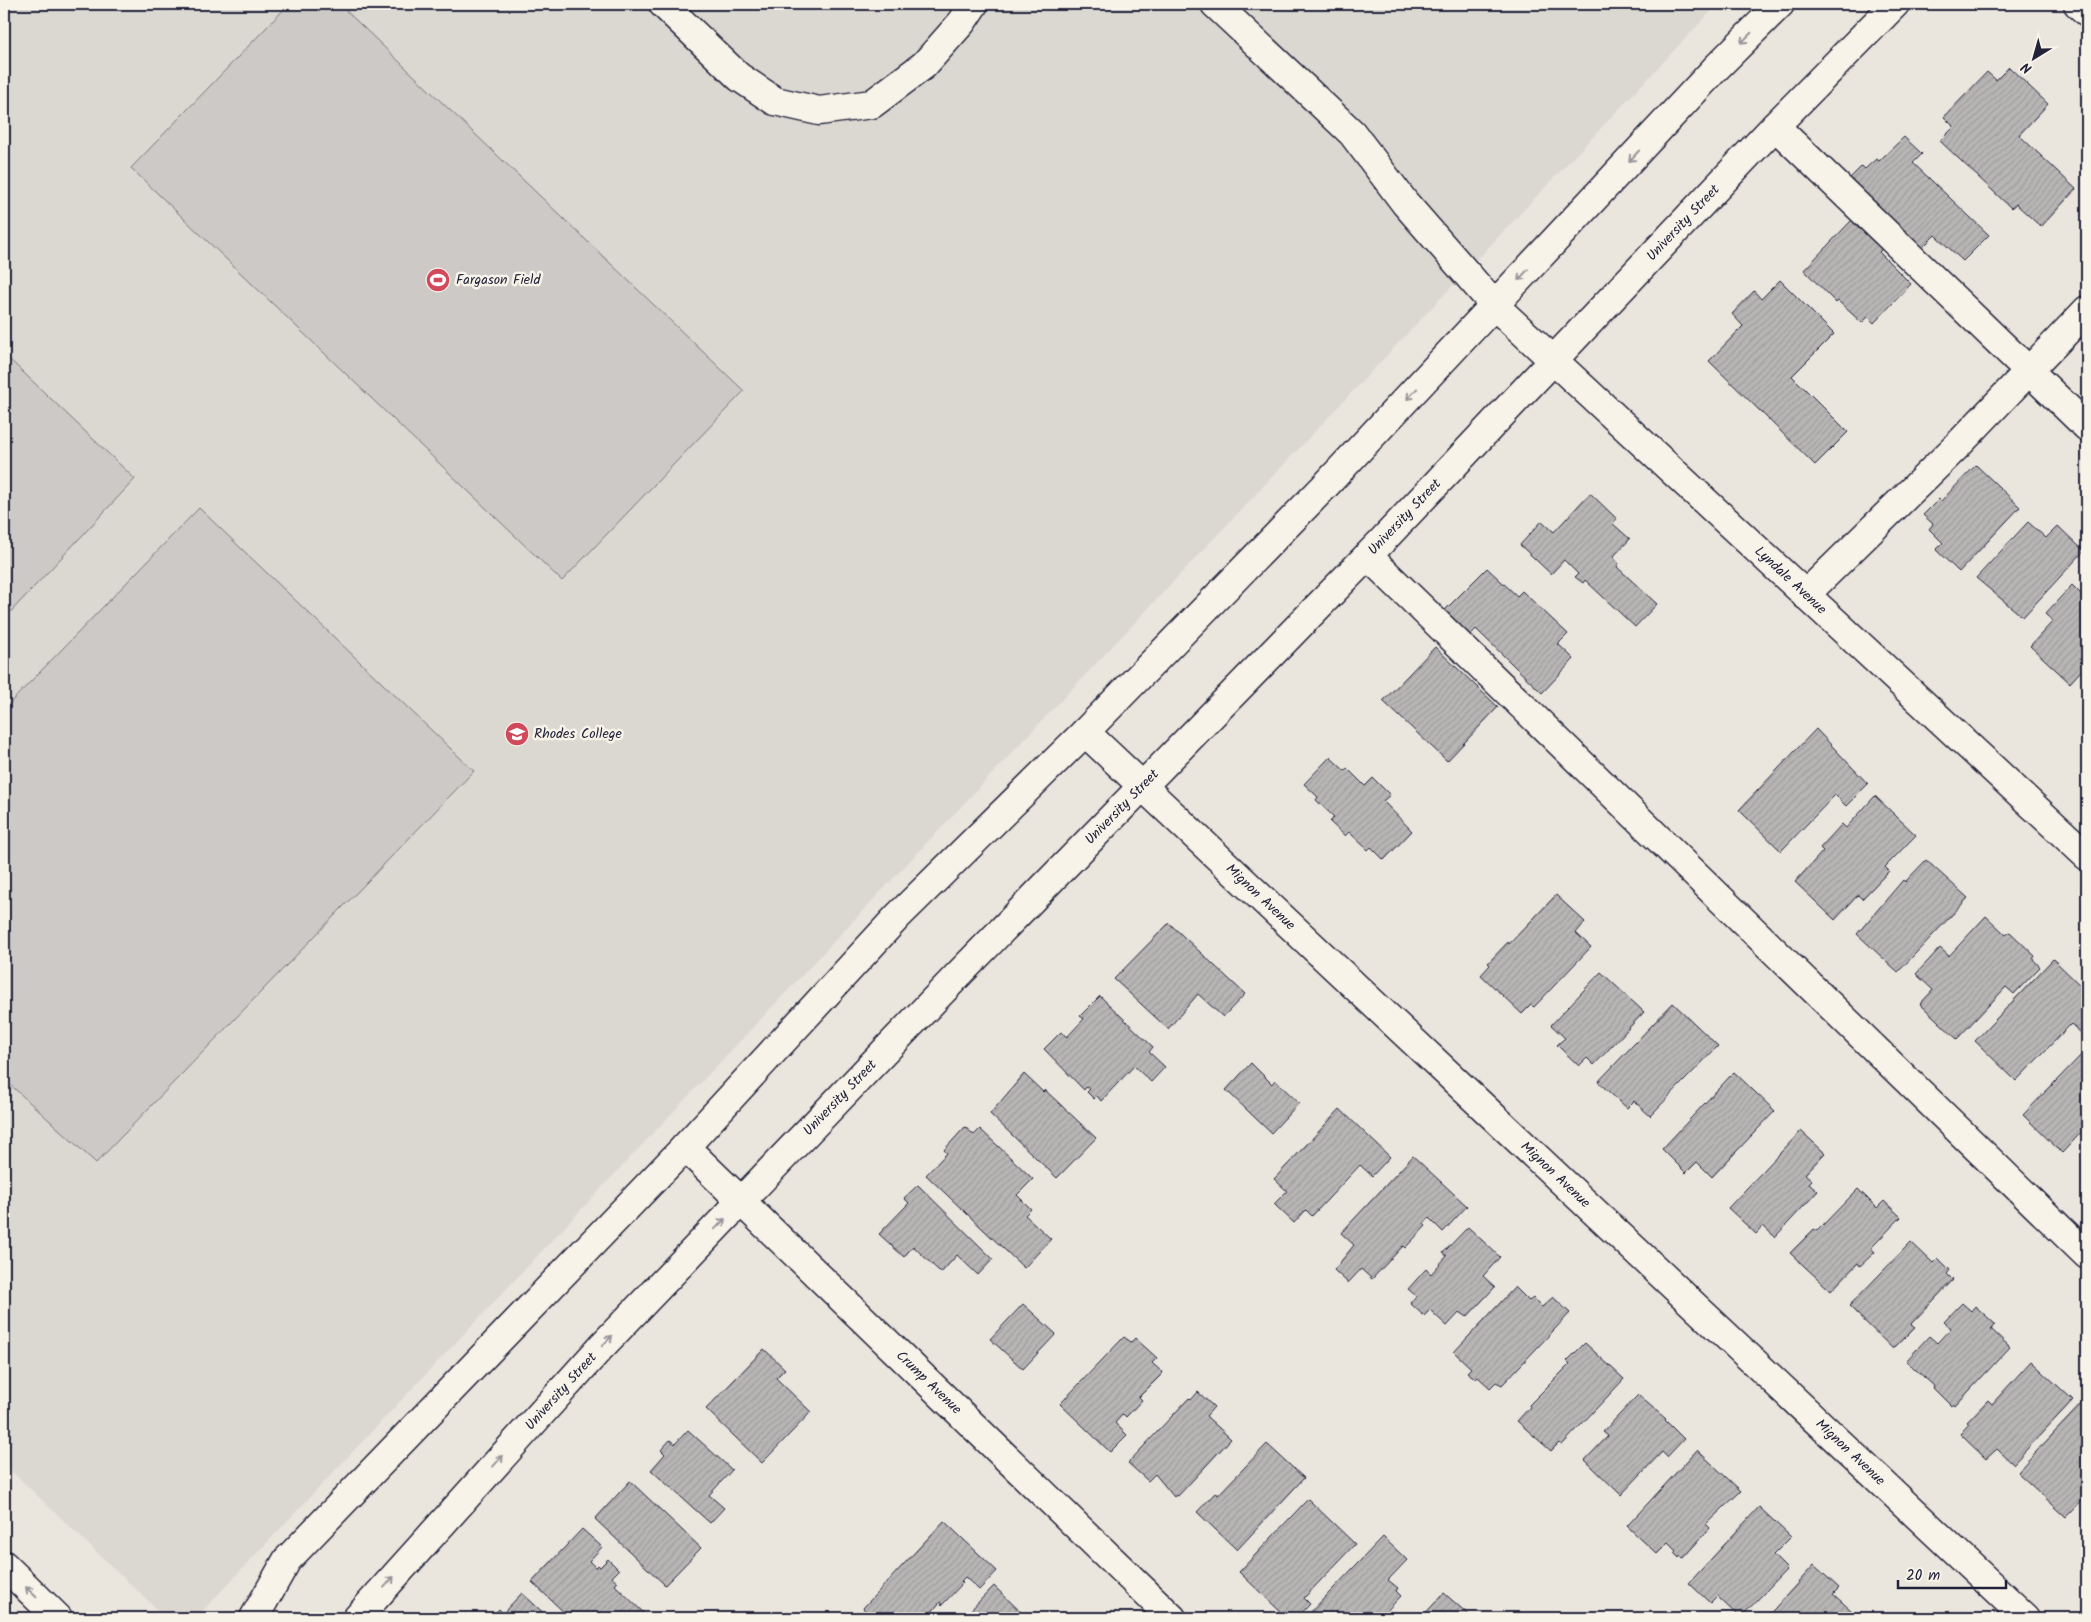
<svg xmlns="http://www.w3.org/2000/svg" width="2091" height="1622" font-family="Kalam,sans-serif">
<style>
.built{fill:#dbd8d2}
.garden{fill:#cdc9c6;stroke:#787680}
.building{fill:url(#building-hatch);stroke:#22223b}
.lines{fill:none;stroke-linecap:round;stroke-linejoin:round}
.minor-casing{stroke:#22223b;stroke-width:31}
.major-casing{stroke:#22223b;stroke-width:31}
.minor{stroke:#f7f3e8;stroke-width:28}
.major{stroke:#f7f3e8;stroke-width:28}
.oneway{stroke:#97959a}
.labels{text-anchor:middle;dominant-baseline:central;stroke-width:5;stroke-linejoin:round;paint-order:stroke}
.street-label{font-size:14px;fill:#22223b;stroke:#f7f3e8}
.poi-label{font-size:14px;fill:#22223b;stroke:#f7f3e8;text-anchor:start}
</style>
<defs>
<pattern id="building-hatch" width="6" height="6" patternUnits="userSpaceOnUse" patternTransform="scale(1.25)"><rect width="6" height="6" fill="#b8b6b5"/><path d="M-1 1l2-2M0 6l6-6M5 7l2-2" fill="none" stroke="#9e9c9d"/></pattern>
</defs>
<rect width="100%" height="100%" fill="#eae6de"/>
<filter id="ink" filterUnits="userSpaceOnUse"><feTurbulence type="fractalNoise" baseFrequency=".02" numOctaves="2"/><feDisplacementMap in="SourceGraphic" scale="10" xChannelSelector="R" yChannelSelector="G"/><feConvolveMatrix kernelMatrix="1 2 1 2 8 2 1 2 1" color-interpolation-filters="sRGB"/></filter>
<g filter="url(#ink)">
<path class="built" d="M 4,4 L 1718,4 L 196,1618 L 166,1618 L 4,1464 Z"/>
<path class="garden" d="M 289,4 L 339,4 L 744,391 L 562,581 L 131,168 Z
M 4,354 L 135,479 L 4,619 Z
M 199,508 L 474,771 L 96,1163 L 4,1079 L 4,709 Z"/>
<path class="building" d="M 2009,67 L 2048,104 L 2019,135 L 2076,189 L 2041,227 L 2016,204 L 2011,208 L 1940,141 L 1954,127 L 1944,117 L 1987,72 L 1996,80 Z
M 1904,137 L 1922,154 L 1913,163 L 1989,235 L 1963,261 L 1935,235 L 1918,252 L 1849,179 L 1862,166 L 1865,169 L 1876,159 L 1879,161 Z
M 1852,220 L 1882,249 L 1879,252 L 1911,284 L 1874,323 L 1868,317 L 1862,323 L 1838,301 L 1836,303 L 1804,270 Z
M 1780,280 L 1834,334 L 1792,376 L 1848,432 L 1815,465 L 1709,361 L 1743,326 L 1732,314 L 1754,291 L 1761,299 Z
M 1976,465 L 2020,507 L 1959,572 L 1936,550 L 1943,543 L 1929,529 L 1933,524 L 1923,515 L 1939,499 L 1941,501 Z
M 1590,493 L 1617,519 L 1612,523 L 1630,539 L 1613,557 L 1619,564 L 1617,567 L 1657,604 L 1635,627 L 1585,580 L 1583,583 L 1575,577 L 1578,574 L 1564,560 L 1551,574 L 1520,545 L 1542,521 L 1554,532 Z
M 2028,522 L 2046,538 L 2058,526 L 2084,551 L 2023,617 L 1976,578 Z
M 1487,568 L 1517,596 L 1522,591 L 1568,634 L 1558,644 L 1574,659 L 1542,693 L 1476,629 L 1463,643 L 1437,618 Z
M 2072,585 L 2082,595 L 2087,589 L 2087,664 L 2070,683 L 2030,646 L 2053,621 L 2045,614 Z
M 1435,647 L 1498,707 L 1447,761 L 1383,701 Z
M 2087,690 L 2087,699 L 2082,695 Z
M 1816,729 L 1868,784 L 1846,806 L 1835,795 L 1781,851 L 1739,810 Z
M 1330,757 L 1345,771 L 1347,768 L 1365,786 L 1373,778 L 1390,795 L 1383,801 L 1412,831 L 1384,860 L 1371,847 L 1368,850 L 1349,832 L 1345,836 L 1330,822 L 1334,817 L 1316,800 L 1318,797 L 1304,784 Z
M 1875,796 L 1916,835 L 1885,867 L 1889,871 L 1862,899 L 1858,895 L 1835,920 L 1795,882 L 1823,851 L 1820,848 L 1842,824 L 1846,828 Z
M 1926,860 L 1968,898 L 1898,972 L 1857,934 L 1903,880 L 1905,882 Z
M 1556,895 L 1585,922 L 1576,933 L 1591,947 L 1534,1007 L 1531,1005 L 1522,1014 L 1481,975 L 1490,965 L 1488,963 L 1508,942 L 1509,944 Z
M 1986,916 L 2006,935 L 2010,932 L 2035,956 L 2033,959 L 2040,967 L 2014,994 L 2006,987 L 1957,1039 L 1920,1004 L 1933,990 L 1916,974 L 1940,948 L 1949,956 Z
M 1169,923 L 1245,994 L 1223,1017 L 1198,994 L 1168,1029 L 1114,979 Z
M 2053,959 L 2087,992 L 2087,1031 L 2083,1035 L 2071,1024 L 2016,1081 L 1975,1041 Z
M 1601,972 L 1644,1012 L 1594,1065 L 1587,1058 L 1579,1066 L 1557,1045 L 1565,1038 L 1551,1025 Z
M 1100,996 L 1153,1047 L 1149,1052 L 1165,1067 L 1151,1082 L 1134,1066 L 1101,1101 L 1097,1096 L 1094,1099 L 1087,1092 L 1090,1089 L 1086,1087 L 1084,1090 L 1044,1049 L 1061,1032 L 1067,1037 L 1084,1019 L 1080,1016 Z
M 1673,1003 L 1718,1046 L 1650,1116 L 1634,1101 L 1627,1108 L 1598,1082 Z
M 2087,1049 L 2087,1126 L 2062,1153 L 2023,1115 Z
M 1251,1063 L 1272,1084 L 1275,1080 L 1299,1103 L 1271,1133 L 1226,1090 Z
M 1734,1072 L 1775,1111 L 1712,1177 L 1697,1162 L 1686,1173 L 1662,1149 Z
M 1024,1074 L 1043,1092 L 1045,1090 L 1096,1138 L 1057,1178 L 990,1114 Z
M 1340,1109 L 1390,1157 L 1372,1176 L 1360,1165 L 1312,1216 L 1306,1210 L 1294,1223 L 1274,1204 L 1287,1191 L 1274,1179 Z
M 965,1127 L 974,1135 L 980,1129 L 1033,1179 L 1017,1195 L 1031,1209 L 1025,1215 L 1051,1239 L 1024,1268 L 926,1175 L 947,1153 L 944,1150 Z
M 1801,1131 L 1825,1153 L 1805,1174 L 1812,1180 L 1809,1183 L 1818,1191 L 1775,1237 L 1763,1226 L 1756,1234 L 1728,1208 Z
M 1413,1156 L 1467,1206 L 1443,1232 L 1429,1218 L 1424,1224 L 1426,1226 L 1405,1248 L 1403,1246 L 1372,1279 L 1361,1269 L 1348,1283 L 1334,1270 L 1354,1245 L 1341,1233 Z
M 918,1185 L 993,1259 L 978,1275 L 957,1255 L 941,1273 L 913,1246 L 904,1257 L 879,1234 L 909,1203 L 904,1198 Z
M 1858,1189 L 1877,1208 L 1884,1201 L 1901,1217 L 1871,1248 L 1875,1252 L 1860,1266 L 1858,1263 L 1831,1291 L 1790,1253 L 1814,1229 L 1817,1231 Z
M 1468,1227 L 1500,1257 L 1483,1276 L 1495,1287 L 1467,1317 L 1460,1312 L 1447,1326 L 1430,1310 L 1424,1316 L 1410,1303 L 1416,1296 L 1408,1289 L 1426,1269 L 1431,1274 L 1447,1256 L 1443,1253 Z
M 1911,1242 L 1933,1263 L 1938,1258 L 1950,1270 L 1947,1274 L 1953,1280 L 1911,1324 L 1915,1327 L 1893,1349 L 1849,1306 Z
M 1515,1287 L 1529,1301 L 1533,1298 L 1542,1307 L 1553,1297 L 1570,1313 L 1502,1385 L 1496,1382 L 1490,1388 L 1478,1377 L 1476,1379 L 1467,1372 L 1471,1368 L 1454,1352 Z
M 1962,1303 L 1971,1311 L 1975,1306 L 1995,1324 L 1991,1329 L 2010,1347 L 1955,1406 L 1953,1404 L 1951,1406 L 1933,1388 L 1934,1386 L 1906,1361 L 1929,1336 L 1937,1343 L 1951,1328 L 1944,1322 Z
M 1023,1304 L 1056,1334 L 1023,1369 L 990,1339 Z
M 1124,1337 L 1131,1342 L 1135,1338 L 1157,1358 L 1152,1363 L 1163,1373 L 1139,1397 L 1142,1400 L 1126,1417 L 1123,1414 L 1115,1423 L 1127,1435 L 1110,1452 L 1060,1404 Z
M 1585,1343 L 1624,1379 L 1562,1445 L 1559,1443 L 1551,1451 L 1517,1421 L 1530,1407 L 1529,1405 L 1570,1364 L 1567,1361 Z
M 764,1349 L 785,1369 L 776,1378 L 811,1412 L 762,1463 L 706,1409 Z
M 2031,1361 L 2073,1400 L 2013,1464 L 1997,1449 L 1986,1459 L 1960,1434 L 1969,1424 L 1967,1422 L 1988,1400 L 1992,1404 Z
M 1198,1392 L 1214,1407 L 1206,1416 L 1231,1439 L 1178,1496 L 1176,1495 L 1174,1497 L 1155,1474 L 1148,1481 L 1128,1463 L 1189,1398 L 1191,1400 Z
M 1638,1395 L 1666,1419 L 1665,1420 L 1684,1439 L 1667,1457 L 1662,1452 L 1621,1495 L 1585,1460 L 1608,1436 L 1603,1432 Z
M 2087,1398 L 2087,1495 L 2066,1517 L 2017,1472 Z
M 688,1430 L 732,1470 L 709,1495 L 724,1508 L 710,1523 L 651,1470 L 665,1454 L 661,1450 L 670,1440 L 675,1444 Z
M 1267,1444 L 1304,1478 L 1237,1550 L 1197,1512 L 1215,1493 L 1218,1495 Z
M 1697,1450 L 1741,1491 L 1706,1524 L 1710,1528 L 1683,1558 L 1680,1556 L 1679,1558 L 1674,1553 L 1676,1551 L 1668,1543 L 1657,1554 L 1627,1526 Z
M 630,1481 L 701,1548 L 665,1585 L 595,1519 Z
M 1308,1499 L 1355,1544 L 1304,1598 L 1310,1604 L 1297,1618 L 1287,1618 L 1239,1572 Z
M 1759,1507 L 1791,1537 L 1773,1555 L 1787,1569 L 1740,1618 L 1717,1596 L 1710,1603 L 1689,1583 Z
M 944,1521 L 997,1571 L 979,1590 L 965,1577 L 961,1581 L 963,1583 L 942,1605 L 940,1602 L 927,1618 L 871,1618 L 863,1608 Z
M 582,1529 L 602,1547 L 589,1561 L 596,1568 L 598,1565 L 600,1567 L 608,1559 L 619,1570 L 612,1577 L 618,1582 L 615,1585 L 649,1618 L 570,1618 L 532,1582 Z
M 1383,1537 L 1407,1560 L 1388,1580 L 1398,1588 L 1396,1591 L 1401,1596 L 1380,1618 L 1305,1618 Z
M 1814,1565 L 1839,1588 L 1833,1594 L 1852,1611 L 1845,1618 L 1766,1618 Z
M 994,1586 L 1027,1618 L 963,1618 Z
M 522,1593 L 549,1618 L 490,1618 L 499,1609 L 503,1613 Z
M 1444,1593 L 1469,1615 L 1466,1618 L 1421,1618 Z"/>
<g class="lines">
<g class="minor-casing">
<g id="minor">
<path d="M 663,4 L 739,77 L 775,101 L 819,111 L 872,104 L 924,65 L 962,22 L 974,4"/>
<path id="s1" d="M 1215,4 L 1352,133 L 1405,203 L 1495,306 L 2087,856"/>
<path d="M 2078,4 L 2087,12"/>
<path d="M 1775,126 L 2087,427"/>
<path d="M 1368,556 L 2087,1255"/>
<path d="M 1805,595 L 1957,446 L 2087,310"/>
<path id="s2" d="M 1085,732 L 2026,1618"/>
<path id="s3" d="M 685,1147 L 1172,1618"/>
</g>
</g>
<g class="major-casing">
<g id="major">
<path d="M 4,1565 L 58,1618"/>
<path d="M 254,1618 L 287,1560 L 685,1147 L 898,916 L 1085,732 L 1325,486 L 1715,69 L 1780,4"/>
<path id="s4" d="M 357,1618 L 601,1347 L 957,976 L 1382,541 L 1775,126 L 1895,4"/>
</g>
</g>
<use href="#minor" class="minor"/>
<use href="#major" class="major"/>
</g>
<defs><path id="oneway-shaft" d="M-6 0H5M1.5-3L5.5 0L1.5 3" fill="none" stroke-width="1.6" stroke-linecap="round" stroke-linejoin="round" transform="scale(1.25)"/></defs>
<g class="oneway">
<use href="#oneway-shaft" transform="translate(1746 38) rotate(135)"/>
<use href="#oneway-shaft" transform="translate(1634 156) rotate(133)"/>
<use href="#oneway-shaft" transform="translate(1523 275) rotate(133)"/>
<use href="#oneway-shaft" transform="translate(1412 394) rotate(133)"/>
<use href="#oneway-shaft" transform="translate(720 1224) rotate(-46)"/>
<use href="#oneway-shaft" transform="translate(607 1341) rotate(-46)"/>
<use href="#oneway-shaft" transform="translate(498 1461) rotate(-48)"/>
<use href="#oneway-shaft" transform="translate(389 1582) rotate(-48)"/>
<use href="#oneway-shaft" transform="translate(31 1592) rotate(-136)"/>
</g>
</g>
<defs>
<g id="stadium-disc" transform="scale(1.25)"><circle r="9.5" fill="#d1495b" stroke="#f7f3e8"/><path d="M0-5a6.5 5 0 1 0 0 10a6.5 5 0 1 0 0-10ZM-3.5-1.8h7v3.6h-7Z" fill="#fff"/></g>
<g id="university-disc" transform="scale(1.25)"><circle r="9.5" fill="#d1495b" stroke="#f7f3e8"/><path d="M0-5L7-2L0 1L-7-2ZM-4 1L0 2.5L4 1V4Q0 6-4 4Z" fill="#fff"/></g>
</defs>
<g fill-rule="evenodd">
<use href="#stadium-disc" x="438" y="280"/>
<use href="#university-disc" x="517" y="734"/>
</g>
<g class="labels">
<g class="street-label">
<text stroke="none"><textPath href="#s4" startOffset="1925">University Street</textPath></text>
<text stroke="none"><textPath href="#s4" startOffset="1520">University Street</textPath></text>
<text stroke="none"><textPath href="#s1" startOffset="816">Lyndale Avenue</textPath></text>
<text stroke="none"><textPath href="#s4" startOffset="1115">University Street</textPath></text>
<text stroke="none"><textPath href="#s2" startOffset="241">Mignon Avenue</textPath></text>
<text stroke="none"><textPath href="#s4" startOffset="710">University Street</textPath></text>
<text stroke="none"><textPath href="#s2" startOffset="646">Mignon Avenue</textPath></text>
<text stroke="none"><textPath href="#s3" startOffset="339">Crump Avenue</textPath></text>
<text stroke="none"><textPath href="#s4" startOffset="305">University Street</textPath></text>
<text stroke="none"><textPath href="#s2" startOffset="1051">Mignon Avenue</textPath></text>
</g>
<g class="poi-label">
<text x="456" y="280">Fargason Field</text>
<text x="534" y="734">Rhodes College</text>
</g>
</g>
<rect width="2091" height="1622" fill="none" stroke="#f7f3e8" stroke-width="20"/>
<rect x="10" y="10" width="2071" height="1602" fill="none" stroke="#22223b" stroke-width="2" filter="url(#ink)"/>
<g transform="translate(2034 58) rotate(217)" stroke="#f7f3e8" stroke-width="4" paint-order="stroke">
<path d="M0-4L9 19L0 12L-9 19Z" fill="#22223b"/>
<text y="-8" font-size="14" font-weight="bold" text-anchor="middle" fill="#22223b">N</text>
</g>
<path d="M1898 1580v8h108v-8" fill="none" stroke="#22223b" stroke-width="2.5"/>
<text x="1906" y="1580" font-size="15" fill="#22223b" stroke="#f7f3e8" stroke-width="4" paint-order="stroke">20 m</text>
</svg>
